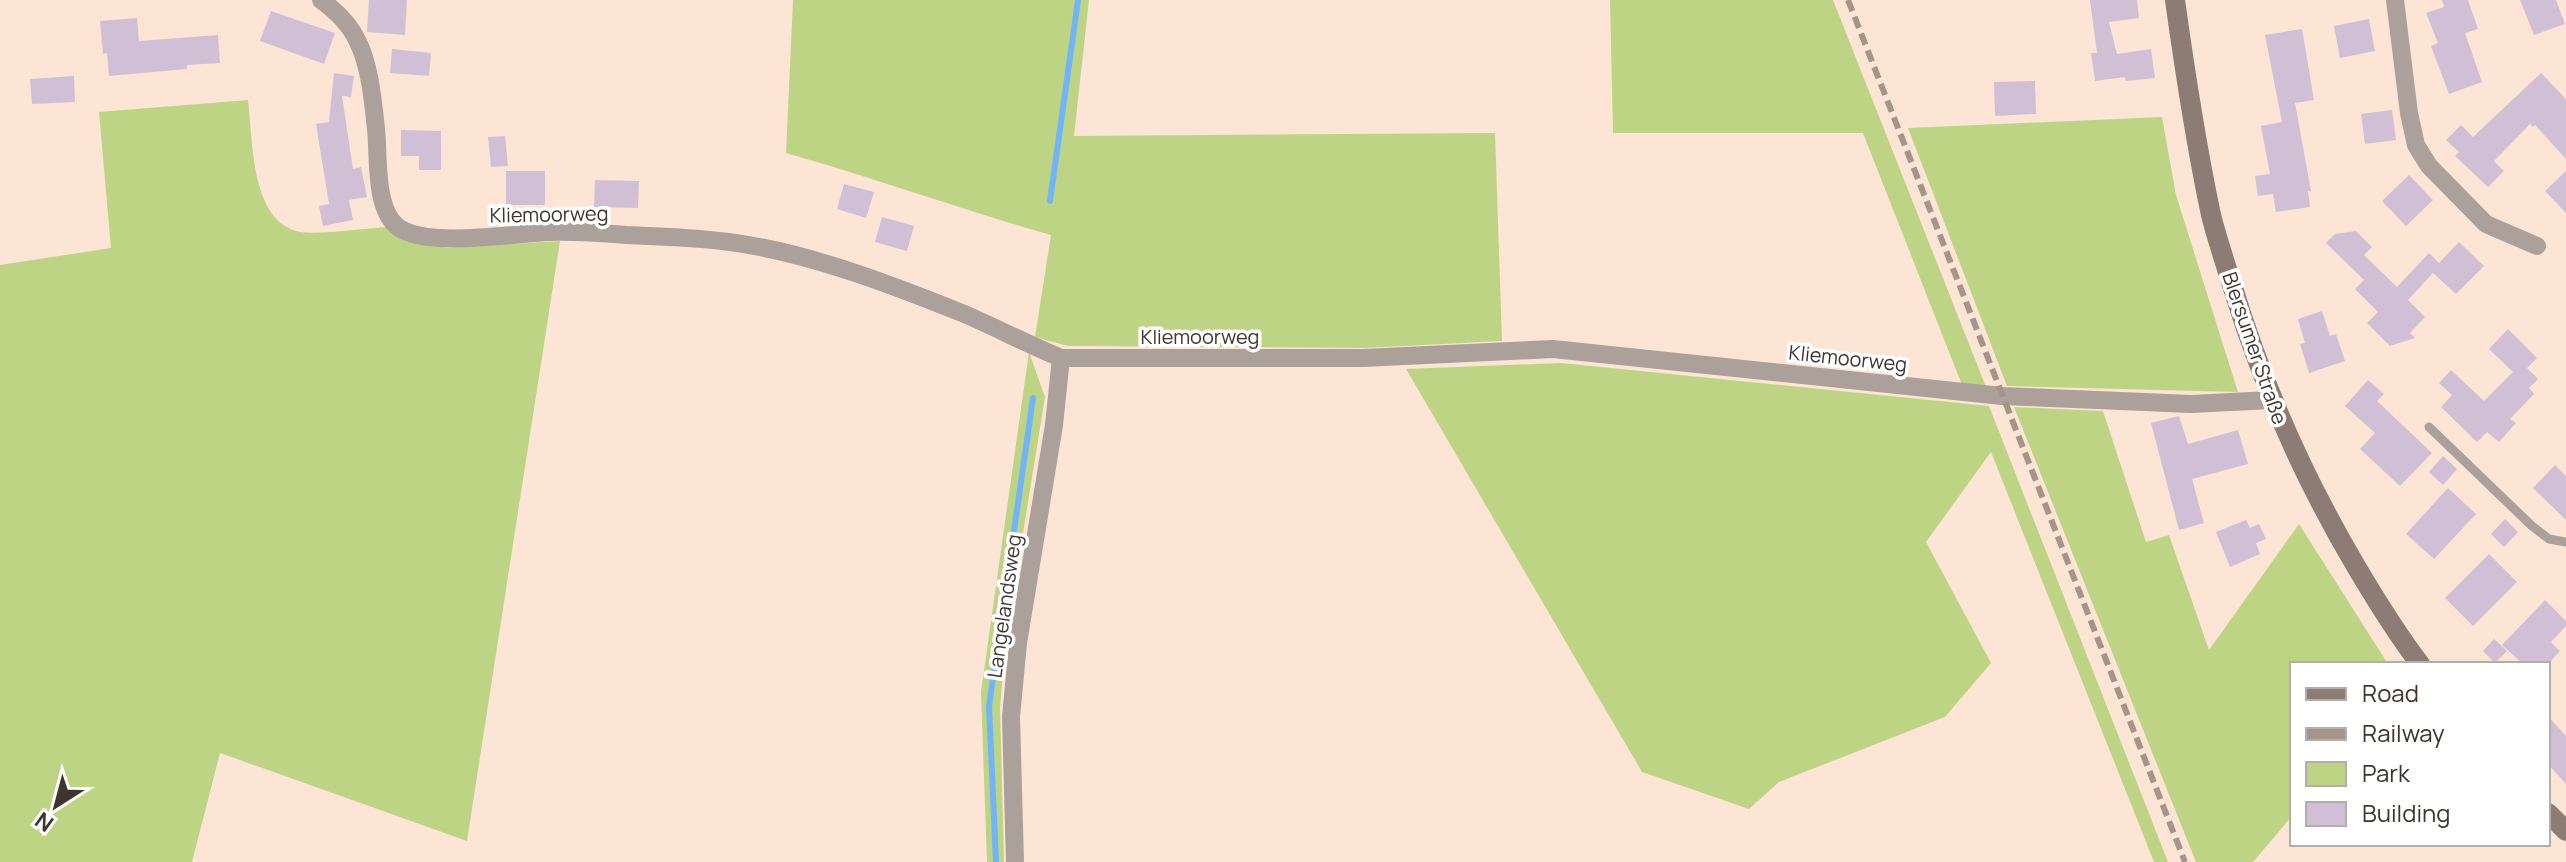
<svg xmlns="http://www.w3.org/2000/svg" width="2566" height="862" font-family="Manrope,sans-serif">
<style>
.green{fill:#bed485}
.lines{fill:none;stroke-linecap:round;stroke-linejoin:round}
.stream{stroke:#72b5f6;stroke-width:6}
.building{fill:#d1c0d5}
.lane{stroke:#aba09a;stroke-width:9}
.street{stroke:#aba09a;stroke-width:18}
.secondary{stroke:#8c7c74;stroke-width:20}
.rail{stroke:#a59488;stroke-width:6;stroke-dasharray:12 6;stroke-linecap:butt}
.labels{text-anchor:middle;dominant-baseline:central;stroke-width:7;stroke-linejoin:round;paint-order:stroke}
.street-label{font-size:20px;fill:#3e352e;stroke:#fff}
</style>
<rect width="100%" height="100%" fill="#fce5d4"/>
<path class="green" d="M 793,0 L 1089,0 L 1074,136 L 1495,133 L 1502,341 L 1365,348 L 1068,346 L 1035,337 L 1051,235 C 962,210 875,178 786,153 Z
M 1610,0 L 1833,0 L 1986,387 L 1962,385 L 1863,133 L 1613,133 Z
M 248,100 C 253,140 250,217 296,231 C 310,236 369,228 388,227 L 404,240 L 446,248 L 560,241 L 467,841 L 220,753 L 192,862 L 0,862 L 0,265 L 111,248 L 99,112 Z
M 2162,117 L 2176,195 L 2238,392 L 2007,386 L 1908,128 Z
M 1029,352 L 1045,397 L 1005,645 L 1000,708 L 1004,862 L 987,862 L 981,692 Z
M 1561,363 L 1989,406 L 2168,862 L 2154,862 L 1991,452 L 1926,542 L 1991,663 L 1945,717 L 1779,782 L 1749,809 L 1642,772 L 1406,369 Z
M 2014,407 L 2103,411 L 2146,542 L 2169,535 L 2209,650 L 2299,524 L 2388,664 L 2292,664 L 2292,816 L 2253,862 L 2196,862 Z"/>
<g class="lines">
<path class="stream" d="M 1050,201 L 1078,0
M 996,862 L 989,706 L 1033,398"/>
</g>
<path class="building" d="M 369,0 L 407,0 L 405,35 L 367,32 Z
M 2090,0 L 2137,0 L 2139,18 L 2109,22 L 2117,54 L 2151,49 L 2155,78 L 2126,81 L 2125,77 L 2095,81 L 2091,53 L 2097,53 Z
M 2442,0 L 2468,0 L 2478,29 L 2465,33 L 2482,82 L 2449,94 L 2431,46 L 2438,43 L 2426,13 L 2444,7 Z
M 2520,0 L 2556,0 L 2565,24 L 2534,35 Z
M 271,11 L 335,33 L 324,64 L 260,41 Z
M 137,18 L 139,41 L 218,35 L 220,63 L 187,65 L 187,69 L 109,76 L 107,53 L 103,54 L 100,21 Z
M 2369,19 L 2375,51 L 2340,58 L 2334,26 Z
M 2302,29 L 2314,100 L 2295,103 L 2311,191 L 2308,191 L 2310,207 L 2276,212 L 2273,194 L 2258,196 L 2255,176 L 2270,174 L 2261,126 L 2282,122 L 2265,35 Z
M 392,49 L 431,53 L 429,76 L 390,73 Z
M 334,73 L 354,76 L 351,97 L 342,96 L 353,169 L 361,167 L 367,197 L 349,200 L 353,220 L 323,226 L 319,206 L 329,204 L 316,124 L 329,122 Z
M 2541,73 L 2566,99 L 2566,159 L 2535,125 L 2533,127 L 2530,124 L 2494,161 L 2504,171 L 2488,187 L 2455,156 L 2459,152 L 2446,140 L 2461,125 L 2473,137 Z
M 74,76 L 75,102 L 32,104 L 30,79 Z
M 2035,81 L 2036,114 L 1995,116 L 1994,82 Z
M 2392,110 L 2396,140 L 2365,144 L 2361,114 Z
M 401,130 L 441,131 L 441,170 L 419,170 L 419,156 L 401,156 Z
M 505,136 L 508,166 L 491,167 L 488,137 Z
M 506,171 L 545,171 L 545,205 L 506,205 Z
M 2566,171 L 2566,213 L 2545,191 Z
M 2409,175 L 2433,200 L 2406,226 L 2382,201 Z
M 595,180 L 639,181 L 638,208 L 594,207 Z
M 844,184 L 874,192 L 866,218 L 837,209 Z
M 882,217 L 914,226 L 907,251 L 875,242 Z
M 2356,231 L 2372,247 L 2364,255 L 2397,287 L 2429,253 L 2439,263 L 2459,242 L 2484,266 L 2456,294 L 2433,273 L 2408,300 L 2425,317 L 2410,333 L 2415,338 L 2390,346 L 2367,323 L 2378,312 L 2355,289 L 2364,280 L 2326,243 L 2335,234 Z
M 2322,311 L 2330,336 L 2336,334 L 2345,361 L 2309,373 L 2300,344 L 2305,343 L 2298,319 Z
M 2508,329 L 2537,358 L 2527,368 L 2538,379 L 2529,388 L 2534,394 L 2510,419 L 2516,423 L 2499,442 L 2487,432 L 2477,442 L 2441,407 L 2452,395 L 2439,383 L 2451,370 L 2484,401 L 2513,372 L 2489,349 Z
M 2368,380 L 2384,394 L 2377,401 L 2432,453 L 2400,486 L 2360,449 L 2375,433 L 2345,406 Z
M 2179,416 L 2188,444 L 2238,430 L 2248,464 L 2192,479 L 2204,523 L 2179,530 L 2151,423 Z
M 2443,456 L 2457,469 L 2443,485 L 2429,472 Z
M 2555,465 L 2566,476 L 2566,520 L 2533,488 Z
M 2448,488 L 2476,514 L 2434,559 L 2406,534 Z
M 2505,519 L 2518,532 L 2504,547 L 2491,534 Z
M 2246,520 L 2250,528 L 2259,524 L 2266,539 L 2256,543 L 2260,554 L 2230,567 L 2216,532 Z
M 2489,554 L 2517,582 L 2473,626 L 2445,598 Z
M 2545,600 L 2566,621 L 2566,626 L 2551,642 L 2560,651 L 2548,664 L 2523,664 L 2502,645 Z
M 2494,639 L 2507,651 L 2495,663 L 2483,651 Z
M 2548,716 L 2566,736 L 2566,784 L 2548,764 Z"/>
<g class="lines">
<path class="lane" d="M 2429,427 L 2532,526 L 2549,539 L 2566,542"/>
<path class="street" d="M 321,0 C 336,11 349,23 357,40 C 370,65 373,101 376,129 C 379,156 374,209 398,227 C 425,248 513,234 548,232 C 574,231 601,233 627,235 C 669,237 712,238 754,246 C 822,258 897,287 962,313 C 995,327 1027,344 1061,358 L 1363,358 L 1553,349 L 2002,396 L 2191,404 L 2271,400
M 2395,0 L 2409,113 L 2416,145 L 2429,166 L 2486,224 L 2537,246
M 1015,862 L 1011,717 L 1018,643 L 1054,425 L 1061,358"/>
<path class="secondary" d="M 2175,0 C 2185,72 2196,144 2211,215 C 2217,239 2225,262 2232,285 C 2263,387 2303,477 2357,568 C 2376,600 2397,634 2420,664
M 2548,813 L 2566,831"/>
<path class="rail" d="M 1848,0 L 2185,862"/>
</g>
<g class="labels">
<g class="street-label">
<text transform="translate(549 214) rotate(-1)">Kliemoorweg</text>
<text x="1200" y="336">Kliemoorweg</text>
<text transform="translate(2255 348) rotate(71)">Blersumer Straße</text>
<text transform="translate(1848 358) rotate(6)">Kliemoorweg</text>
<text transform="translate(1004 606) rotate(-82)">Langelandsweg</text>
</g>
</g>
<rect x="2290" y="662" width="260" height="184" fill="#ffffff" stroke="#b2aeab" stroke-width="2"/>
<rect x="2306" y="688" width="40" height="12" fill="#8c7c74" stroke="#b2aeab" stroke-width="2"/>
<text x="2362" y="702" font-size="24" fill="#3e352e">Road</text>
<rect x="2306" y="728" width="40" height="12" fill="#a59488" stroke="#b2aeab" stroke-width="2"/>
<text x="2362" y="742" font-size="24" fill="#3e352e">Railway</text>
<rect x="2306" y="762" width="40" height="24" fill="#bed485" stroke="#b2aeab" stroke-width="2"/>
<text x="2362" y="782" font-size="24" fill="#3e352e">Park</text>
<rect x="2306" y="802" width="40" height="24" fill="#d1c0d5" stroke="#b2aeab" stroke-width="2"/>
<text x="2362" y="822" font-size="24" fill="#3e352e">Building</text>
<g transform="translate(56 806) rotate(216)" stroke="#ffffff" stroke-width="6" paint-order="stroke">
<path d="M0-6L14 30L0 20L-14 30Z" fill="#3e352e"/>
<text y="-12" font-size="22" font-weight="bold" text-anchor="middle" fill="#3e352e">N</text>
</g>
</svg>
